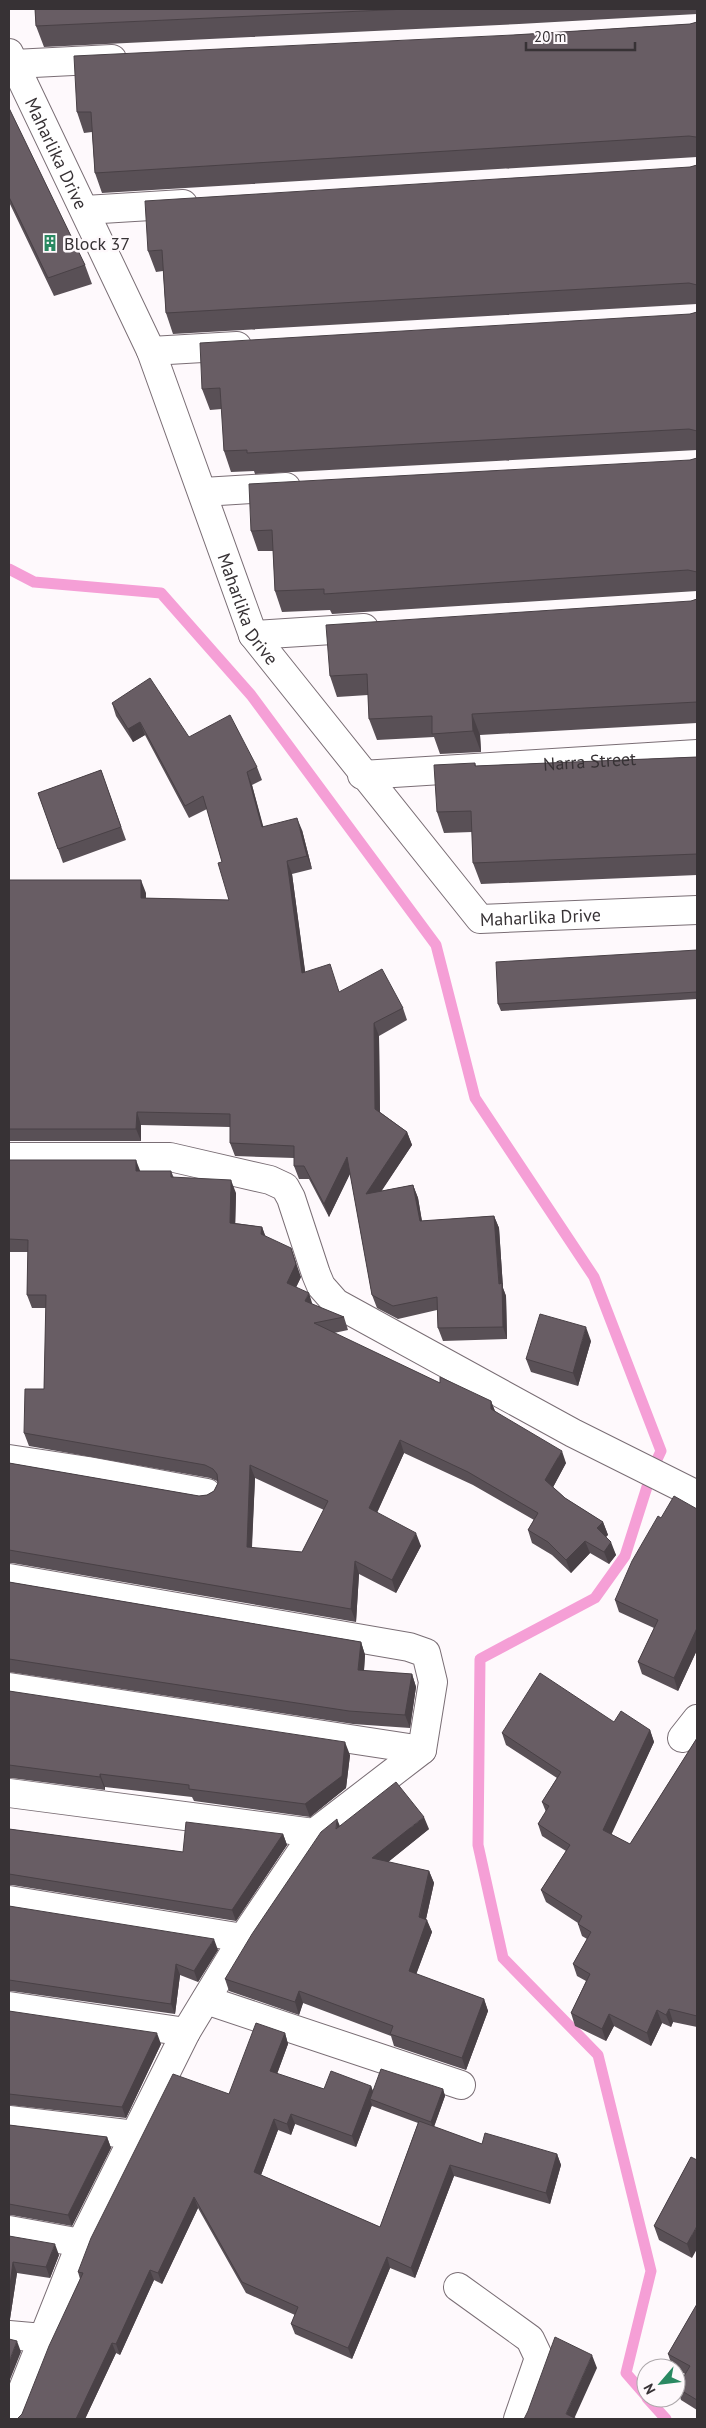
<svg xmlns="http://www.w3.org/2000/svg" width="706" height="2428" font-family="'PT Sans',sans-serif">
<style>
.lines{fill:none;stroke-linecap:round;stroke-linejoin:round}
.stream{stroke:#f59fd6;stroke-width:11}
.street-casing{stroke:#7a6e75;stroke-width:30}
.secondary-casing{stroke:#7a6e75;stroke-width:30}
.street{stroke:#fff;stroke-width:28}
.secondary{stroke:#fff;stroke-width:28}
.wall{fill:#595056;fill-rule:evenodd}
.shaded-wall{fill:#494146}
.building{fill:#685d64;stroke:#494146;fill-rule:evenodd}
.labels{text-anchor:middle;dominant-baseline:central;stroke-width:5;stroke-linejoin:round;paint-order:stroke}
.street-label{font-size:18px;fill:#373235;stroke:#fef9fc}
.poi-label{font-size:18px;fill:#373235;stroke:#fef9fc;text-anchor:start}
</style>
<rect width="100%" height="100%" fill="#fef9fc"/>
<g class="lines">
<path class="stream" d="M 9,569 L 34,582 L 161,593 L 251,695 L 436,945 L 475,1098 L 594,1277 L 661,1451 L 653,1468 L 625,1556 L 595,1598 L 480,1659 L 478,1845 L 503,1958 L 598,2055 L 651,2271 L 626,2373 L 646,2396
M 647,2398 L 666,2419"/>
<g class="street-casing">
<g id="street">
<path id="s1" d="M 9,53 L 151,351 L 253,635 L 480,919 L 697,910"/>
<path d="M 14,64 L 112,59"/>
<path d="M 85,210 L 183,204"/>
<path d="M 151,351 L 237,346"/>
<path d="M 203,492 L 286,487"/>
<path d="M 253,635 L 364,628"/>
<path id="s2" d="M 362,775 L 697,754"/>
<path d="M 9,1459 L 88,1471 L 207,1493"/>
<path d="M 9,1578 L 409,1647 L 426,1653 L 433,1682 L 422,1750 L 314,1833 L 243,1938 L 186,2032 L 81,2243 L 11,2419"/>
<path d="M 9,1687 L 422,1750"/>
<path d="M 682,1738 L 697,1719"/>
<path d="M 9,1793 L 314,1833"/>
<path d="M 9,1900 L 243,1938"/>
<path d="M 206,2000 L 461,2085"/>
<path d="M 9,2006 L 186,2032"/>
<path d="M 9,2120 L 135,2135"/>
<path d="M 9,2230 L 81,2243"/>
<path d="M 458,2287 L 530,2339 L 539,2358 L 518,2419"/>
<path d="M 9,2335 L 43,2338"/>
</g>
</g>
<g class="secondary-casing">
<path id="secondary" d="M 9,1157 L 170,1157 L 270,1180 L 285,1187 L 291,1198 L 316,1274 L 321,1286 L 336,1303 L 573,1433 L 697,1495"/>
</g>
<use href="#street" class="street"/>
<use href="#secondary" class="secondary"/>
</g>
<path class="wall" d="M 35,9 L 697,9 L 697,14 L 519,24 L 44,47 L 36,26 Z
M 697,22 L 697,157 L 102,193 L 95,173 L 92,132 L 84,133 L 77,112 L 513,35 L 690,24 Z
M 9,108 L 85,265 L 92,284 L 54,296 L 9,202 Z
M 697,165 L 697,304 L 173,334 L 166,313 L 163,271 L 156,272 L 148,251 L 690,167 Z
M 697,312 L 697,450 L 255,474 L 254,471 L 231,472 L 224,451 L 222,409 L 210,410 L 202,389 L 690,314 Z
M 697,458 L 697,591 L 332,614 L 330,610 L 282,612 L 275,591 L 273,551 L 258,551 L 251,531 L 690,460 Z
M 697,599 L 697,723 L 480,735 L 481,752 L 440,754 L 434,737 L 377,740 L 369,719 L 368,695 L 337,697 L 330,676 L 691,601 Z
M 112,703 L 257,767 L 262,780 L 252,785 L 263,827 L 302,830 L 312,869 L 292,874 L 305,972 L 339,992 L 403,1008 L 407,1020 L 379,1036 L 380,1112 L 407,1132 L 412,1145 L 381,1191 L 413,1185 L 418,1198 L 422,1221 L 494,1216 L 499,1228 L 503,1288 L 506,1296 L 507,1339 L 443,1341 L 438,1328 L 437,1310 L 398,1319 L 377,1308 L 372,1295 L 350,1173 L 329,1217 L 309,1179 L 299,1179 L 294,1166 L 294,1158 L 235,1156 L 230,1143 L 230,1127 L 141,1125 L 141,1141 L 9,1141 L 9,880 L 146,893 L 146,898 L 229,900 L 222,862 L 207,809 L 189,818 L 145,735 L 133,742 L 116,716 Z
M 697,757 L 697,875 L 481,884 L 473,863 L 472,832 L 444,833 L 437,812 L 475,763 L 476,766 Z
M 101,770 L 126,840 L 63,863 L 38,793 Z
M 697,950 L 697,999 L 501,1011 L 498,1004 Z
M 9,1160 L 140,1171 L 171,1171 L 174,1178 L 236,1193 L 235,1223 L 262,1227 L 265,1236 L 301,1277 L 296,1287 L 313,1305 L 344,1317 L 348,1330 L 334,1333 L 440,1383 L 491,1401 L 495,1411 L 566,1463 L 553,1487 L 565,1498 L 603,1522 L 608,1535 L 606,1536 L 616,1555 L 609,1564 L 590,1553 L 571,1573 L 552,1555 L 532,1543 L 528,1530 L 534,1520 L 473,1485 L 404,1453 L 377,1513 L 421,1546 L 396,1593 L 359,1574 L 356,1622 L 12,1563 L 9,1563 L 9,1463 L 199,1496 L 207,1495 L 214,1491 L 218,1483 L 217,1481 L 210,1478 L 29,1446 L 24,1433 L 44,1389 L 46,1308 L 32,1308 L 27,1295 L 28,1252 L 9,1252 ZM 255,1478 L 324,1510 L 302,1552 L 252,1548 Z
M 591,1341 L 578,1386 L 531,1372 L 526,1359 Z
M 697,1509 L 697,1650 L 678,1691 L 642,1674 L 638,1662 L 654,1628 L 619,1612 L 615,1600 L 661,1518 Z
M 9,1582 L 361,1642 L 365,1655 L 364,1671 L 412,1674 L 416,1687 L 410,1728 L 353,1724 L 9,1672 Z
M 9,1691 L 350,1755 L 346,1788 L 310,1817 L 194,1801 L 192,1797 L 105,1787 L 105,1790 L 11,1778 L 9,1778 Z
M 614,1722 L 650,1730 L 654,1742 L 611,1834 L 630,1844 L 697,1738 L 697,2027 L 673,2022 L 671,2027 L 662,2023 L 651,2046 L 614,2026 L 606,2041 L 575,2026 L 571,2013 L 586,1981 L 577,1976 L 573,1964 L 587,1939 L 582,1936 L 578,1924 L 578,1923 L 546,1902 L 541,1890 L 566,1851 L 542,1836 L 538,1824 L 546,1812 L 542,1802 L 557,1778 L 506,1745 L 502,1733 Z
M 340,1826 L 429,1829 L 388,1862 L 429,1871 L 434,1883 L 426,1919 L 432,1932 L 416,1974 L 484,1999 L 488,2011 L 466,2070 L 394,2046 L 391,2036 L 303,2003 L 299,2015 L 229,1991 L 225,1979 Z
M 9,1829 L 183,1852 L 283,1834 L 287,1845 L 236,1921 L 12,1885 L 9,1885 Z
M 9,1906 L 218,1950 L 198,1982 L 180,1975 L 175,2014 L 11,1991 L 9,1991 Z
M 9,2011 L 161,2044 L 126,2118 L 9,2105 Z
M 285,2033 L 288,2044 L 277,2074 L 324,2089 L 371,2086 L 373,2091 L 443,2089 L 445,2096 L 434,2127 L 482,2144 L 557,2154 L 561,2165 L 550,2204 L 454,2176 L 415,2278 L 390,2268 L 352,2359 L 295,2334 L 291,2324 L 295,2315 L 246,2293 L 198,2208 L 162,2284 L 154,2280 L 120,2355 L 116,2353 L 85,2419 L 17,2419 L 22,2414 L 80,2279 L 78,2272 L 229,2094 ZM 372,2105 L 372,2106 L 418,2123 L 380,2227 L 261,2175 L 278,2130 L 291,2135 L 295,2124 L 356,2147 Z
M 9,2125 L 107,2137 L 111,2148 L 72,2226 L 11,2215 L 9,2215 Z
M 691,2157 L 692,2258 L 659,2240 L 654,2226 Z
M 9,2236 L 59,2255 L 50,2278 L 17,2273 L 10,2319 L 9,2320 Z
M 697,2304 L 697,2410 L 681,2400 L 677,2388 L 685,2374 L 672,2366 L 668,2354 Z"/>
<path class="shaded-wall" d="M 472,714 L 480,735 L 481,752 L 473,731 Z
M 140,722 L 145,735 L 133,742 L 128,729 Z
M 247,772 L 252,785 L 267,840 L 262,827 Z
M 297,818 L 302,830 L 312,869 L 307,856 Z
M 287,861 L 292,874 L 307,985 L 302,973 Z
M 141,880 L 146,893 L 145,911 L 141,898 Z
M 374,1023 L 379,1036 L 380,1122 L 375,1109 Z
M 137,1112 L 141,1125 L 141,1141 L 136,1129 Z
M 407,1132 L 412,1145 L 371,1207 L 366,1194 Z
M 347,1157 L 352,1170 L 329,1217 L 324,1204 Z
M 136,1160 L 141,1173 L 136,1171 Z
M 231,1180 L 236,1193 L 235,1236 L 230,1223 Z
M 413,1185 L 418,1198 L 424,1234 L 420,1221 Z
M 494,1216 L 499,1228 L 503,1288 L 506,1296 L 507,1339 L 503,1327 Z
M 262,1227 L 267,1240 L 261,1234 Z
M 291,1248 L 301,1277 L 292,1296 L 287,1283 Z
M 309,1293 L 313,1306 L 305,1301 Z
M 586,1327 L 591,1341 L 578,1386 L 573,1373 Z
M 491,1401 L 496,1414 L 491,1409 Z
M 400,1440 L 404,1453 L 373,1521 L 369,1508 Z
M 562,1451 L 566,1463 L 550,1493 L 545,1480 Z
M 250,1465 L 255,1478 L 251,1560 L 247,1547 Z
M 603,1522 L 608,1535 L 602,1541 L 597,1528 Z
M 416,1533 L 421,1546 L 396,1593 L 392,1580 Z
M 585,1541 L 590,1553 L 571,1573 L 566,1560 Z
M 611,1542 L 616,1555 L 609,1564 L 604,1552 Z
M 355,1561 L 359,1574 L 356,1622 L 351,1609 Z
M 697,1628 L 697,1650 L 678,1691 L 674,1678 Z
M 361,1642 L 365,1655 L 363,1683 L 358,1670 Z
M 412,1674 L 416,1687 L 410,1728 L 405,1715 Z
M 650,1730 L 654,1742 L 608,1842 L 603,1830 Z
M 345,1742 L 350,1755 L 346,1788 L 310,1817 L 305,1804 Z
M 100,1774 L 105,1787 L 105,1790 L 100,1777 Z
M 424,1817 L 429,1829 L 377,1871 L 372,1858 Z
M 337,1819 L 342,1831 L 336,1829 Z
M 283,1834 L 287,1845 L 236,1921 L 232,1910 Z
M 429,1871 L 434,1883 L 424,1928 L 427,1920 L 432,1932 L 413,1983 L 409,1971 Z
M 214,1939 L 218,1950 L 198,1982 L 194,1971 Z
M 176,1964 L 180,1975 L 175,2014 L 171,2004 Z
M 299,1991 L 303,2003 L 299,2015 L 295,2002 Z
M 484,1999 L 488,2011 L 466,2070 L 462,2058 Z
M 669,2009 L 673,2022 L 671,2027 L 666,2015 Z
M 657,2010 L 662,2023 L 651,2046 L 647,2033 Z
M 609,2014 L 614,2026 L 606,2041 L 602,2029 Z
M 157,2033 L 161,2044 L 126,2118 L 122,2107 Z
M 285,2033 L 288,2044 L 274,2082 L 270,2071 Z
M 371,2086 L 375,2097 L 370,2099 L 372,2105 L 356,2147 L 352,2136 Z
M 443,2089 L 445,2096 L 433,2129 L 431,2122 Z
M 291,2114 L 295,2124 L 291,2135 L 287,2124 Z
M 274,2119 L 278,2130 L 258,2183 L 254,2172 Z
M 107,2137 L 111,2148 L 72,2226 L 68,2215 Z
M 557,2154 L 561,2165 L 550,2204 L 546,2193 Z
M 450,2165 L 454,2176 L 415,2278 L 411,2268 Z
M 194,2197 L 198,2208 L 162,2284 L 158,2273 Z
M 697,2226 L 697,2249 L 692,2258 L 687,2244 Z
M 55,2244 L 59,2255 L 50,2278 L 46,2267 Z
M 387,2257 L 390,2268 L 352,2359 L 348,2348 Z
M 13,2262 L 17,2273 L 10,2319 L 9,2315 L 9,2293 Z
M 150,2270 L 154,2280 L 120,2355 L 116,2344 Z
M 17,2341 L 21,2352 L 9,2382 L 9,2362 Z
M 112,2343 L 116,2353 L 85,2419 L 76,2419 Z
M 592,2355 L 597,2368 L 574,2419 L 566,2414 Z"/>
<path class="building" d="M 35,9 L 407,9 L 36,26 Z
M 697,22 L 697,138 L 696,137 L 689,136 L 95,173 L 91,112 L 77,112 L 74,56 L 513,35 L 690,24 Z
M 9,108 L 85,265 L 48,278 L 9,197 Z
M 697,165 L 697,285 L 689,283 L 166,313 L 162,250 L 148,251 L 145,201 L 690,167 Z
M 697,312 L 697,431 L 689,429 L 247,453 L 247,450 L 224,451 L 220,388 L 202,389 L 200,343 L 690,314 Z
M 697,458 L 697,572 L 688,570 L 324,594 L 324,589 L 275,591 L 272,530 L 251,531 L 249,484 L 690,460 Z
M 697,599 L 697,702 L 472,714 L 473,731 L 432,734 L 432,716 L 369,719 L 367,674 L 330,676 L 326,625 L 691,601 Z
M 150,678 L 189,737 L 230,715 L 257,767 L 247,772 L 262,827 L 297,818 L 307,856 L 287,861 L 302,973 L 330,964 L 339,992 L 382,969 L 403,1008 L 374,1023 L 375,1109 L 407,1132 L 366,1194 L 413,1185 L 420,1221 L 494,1216 L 499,1284 L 502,1283 L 503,1327 L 438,1328 L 437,1297 L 393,1306 L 372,1295 L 347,1157 L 324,1204 L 304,1166 L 294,1166 L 294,1146 L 230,1143 L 230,1114 L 137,1112 L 136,1129 L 9,1129 L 9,880 L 141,880 L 141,898 L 229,900 L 218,863 L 222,862 L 203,796 L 185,806 L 140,722 L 128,729 L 112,703 Z
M 697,757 L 697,854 L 473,863 L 471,811 L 437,812 L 434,765 L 475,763 L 475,766 Z
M 101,770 L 121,827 L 58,849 L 38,793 Z
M 697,950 L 697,992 L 498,1004 L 496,962 Z
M 9,1160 L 136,1160 L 136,1171 L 171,1171 L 171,1177 L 231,1180 L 230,1223 L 262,1227 L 261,1234 L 291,1248 L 296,1264 L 287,1283 L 309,1293 L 305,1301 L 344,1317 L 314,1323 L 440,1383 L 440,1377 L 491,1401 L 491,1409 L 562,1451 L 545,1480 L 565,1498 L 603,1522 L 597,1528 L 611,1542 L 604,1552 L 585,1541 L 566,1560 L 548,1542 L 528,1530 L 538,1513 L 468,1472 L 400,1440 L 369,1508 L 416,1533 L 392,1580 L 355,1561 L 351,1609 L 9,1550 L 9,1463 L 199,1496 L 207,1495 L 214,1491 L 218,1483 L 217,1474 L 213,1469 L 205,1465 L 24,1433 L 25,1389 L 44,1389 L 46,1295 L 27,1295 L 28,1240 L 9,1239 ZM 250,1465 L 328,1501 L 302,1552 L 247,1547 Z
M 540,1314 L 586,1327 L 573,1373 L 526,1359 Z
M 674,1496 L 697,1509 L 697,1628 L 674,1678 L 638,1662 L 658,1620 L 615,1600 L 632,1561 L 658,1516 L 661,1518 Z
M 9,1582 L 361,1642 L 358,1670 L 412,1674 L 405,1715 L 349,1711 L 9,1659 Z
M 540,1673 L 614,1722 L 621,1711 L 650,1730 L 603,1830 L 630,1844 L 697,1738 L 697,2016 L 669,2009 L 666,2015 L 657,2010 L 647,2033 L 609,2014 L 602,2029 L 571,2013 L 590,1974 L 573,1964 L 591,1932 L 578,1924 L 582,1916 L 541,1890 L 570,1845 L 538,1824 L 549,1806 L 542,1802 L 561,1772 L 502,1733 Z
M 9,1691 L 345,1742 L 342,1776 L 305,1804 L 189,1789 L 189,1785 L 100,1774 L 100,1777 L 9,1765 Z
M 396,1782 L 424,1817 L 372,1858 L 429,1871 L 419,1917 L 427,1920 L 409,1971 L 484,1999 L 462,2058 L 390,2034 L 393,2026 L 299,1991 L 295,2002 L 225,1979 L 252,1934 L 321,1832 L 337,1819 L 336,1829 Z
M 186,1822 L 283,1834 L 232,1910 L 9,1874 L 9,1829 L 183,1852 Z
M 9,1906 L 214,1939 L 194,1971 L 176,1964 L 171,2004 L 9,1980 Z
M 9,2011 L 157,2033 L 122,2107 L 9,2094 Z
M 256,2023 L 285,2033 L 270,2071 L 324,2089 L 331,2071 L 371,2086 L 352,2136 L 291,2114 L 287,2124 L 274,2119 L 254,2172 L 380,2227 L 419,2121 L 482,2144 L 485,2133 L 557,2154 L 546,2193 L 450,2165 L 411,2268 L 387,2257 L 348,2348 L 291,2324 L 298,2307 L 242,2282 L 194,2197 L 158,2273 L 150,2270 L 116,2344 L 112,2343 L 76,2419 L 17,2419 L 22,2414 L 49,2346 L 83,2273 L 78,2272 L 91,2238 L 173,2074 L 229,2094 Z
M 381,2069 L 443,2089 L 431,2122 L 370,2099 Z
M 9,2125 L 107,2137 L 68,2215 L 9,2204 Z
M 691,2157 L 697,2160 L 697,2226 L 687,2244 L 654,2226 Z
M 9,2236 L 55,2244 L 46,2267 L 13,2262 L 9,2293 Z
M 697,2304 L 697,2400 L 677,2388 L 690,2366 L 668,2354 Z
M 555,2337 L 592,2355 L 566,2414 L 577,2419 L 524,2419 L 528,2411 Z
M 9,2339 L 17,2341 L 9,2362 Z"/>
<defs>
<g id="building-bare" transform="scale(1.35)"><path d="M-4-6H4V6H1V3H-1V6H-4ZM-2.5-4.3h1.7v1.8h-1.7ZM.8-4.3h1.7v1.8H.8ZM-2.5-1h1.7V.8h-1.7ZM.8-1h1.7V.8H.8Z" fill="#2a8962" stroke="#fef9fc" stroke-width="2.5" paint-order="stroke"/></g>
</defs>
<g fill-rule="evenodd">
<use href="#building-bare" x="50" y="243"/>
</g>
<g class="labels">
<g class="street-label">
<text stroke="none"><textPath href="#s1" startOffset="111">Maharlika Drive</textPath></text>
<text stroke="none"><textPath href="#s1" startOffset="606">Maharlika Drive</textPath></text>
<text stroke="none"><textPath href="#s2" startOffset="228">Narra Street</textPath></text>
<text stroke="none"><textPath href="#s1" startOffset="1056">Maharlika Drive</textPath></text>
</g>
<g class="poi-label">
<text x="64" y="243">Block 37</text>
</g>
</g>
<rect width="706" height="2428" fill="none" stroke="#373235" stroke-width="20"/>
<g transform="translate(661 2383) rotate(242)"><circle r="24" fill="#fef9fc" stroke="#aea9ac"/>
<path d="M0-4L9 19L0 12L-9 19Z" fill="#2a8962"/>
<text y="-8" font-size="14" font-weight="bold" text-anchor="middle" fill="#373235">N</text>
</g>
<path d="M526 42v8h109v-8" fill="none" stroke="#373235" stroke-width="2.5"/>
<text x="534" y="42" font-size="15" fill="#373235" stroke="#fef9fc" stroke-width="4" paint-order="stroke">20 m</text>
</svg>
